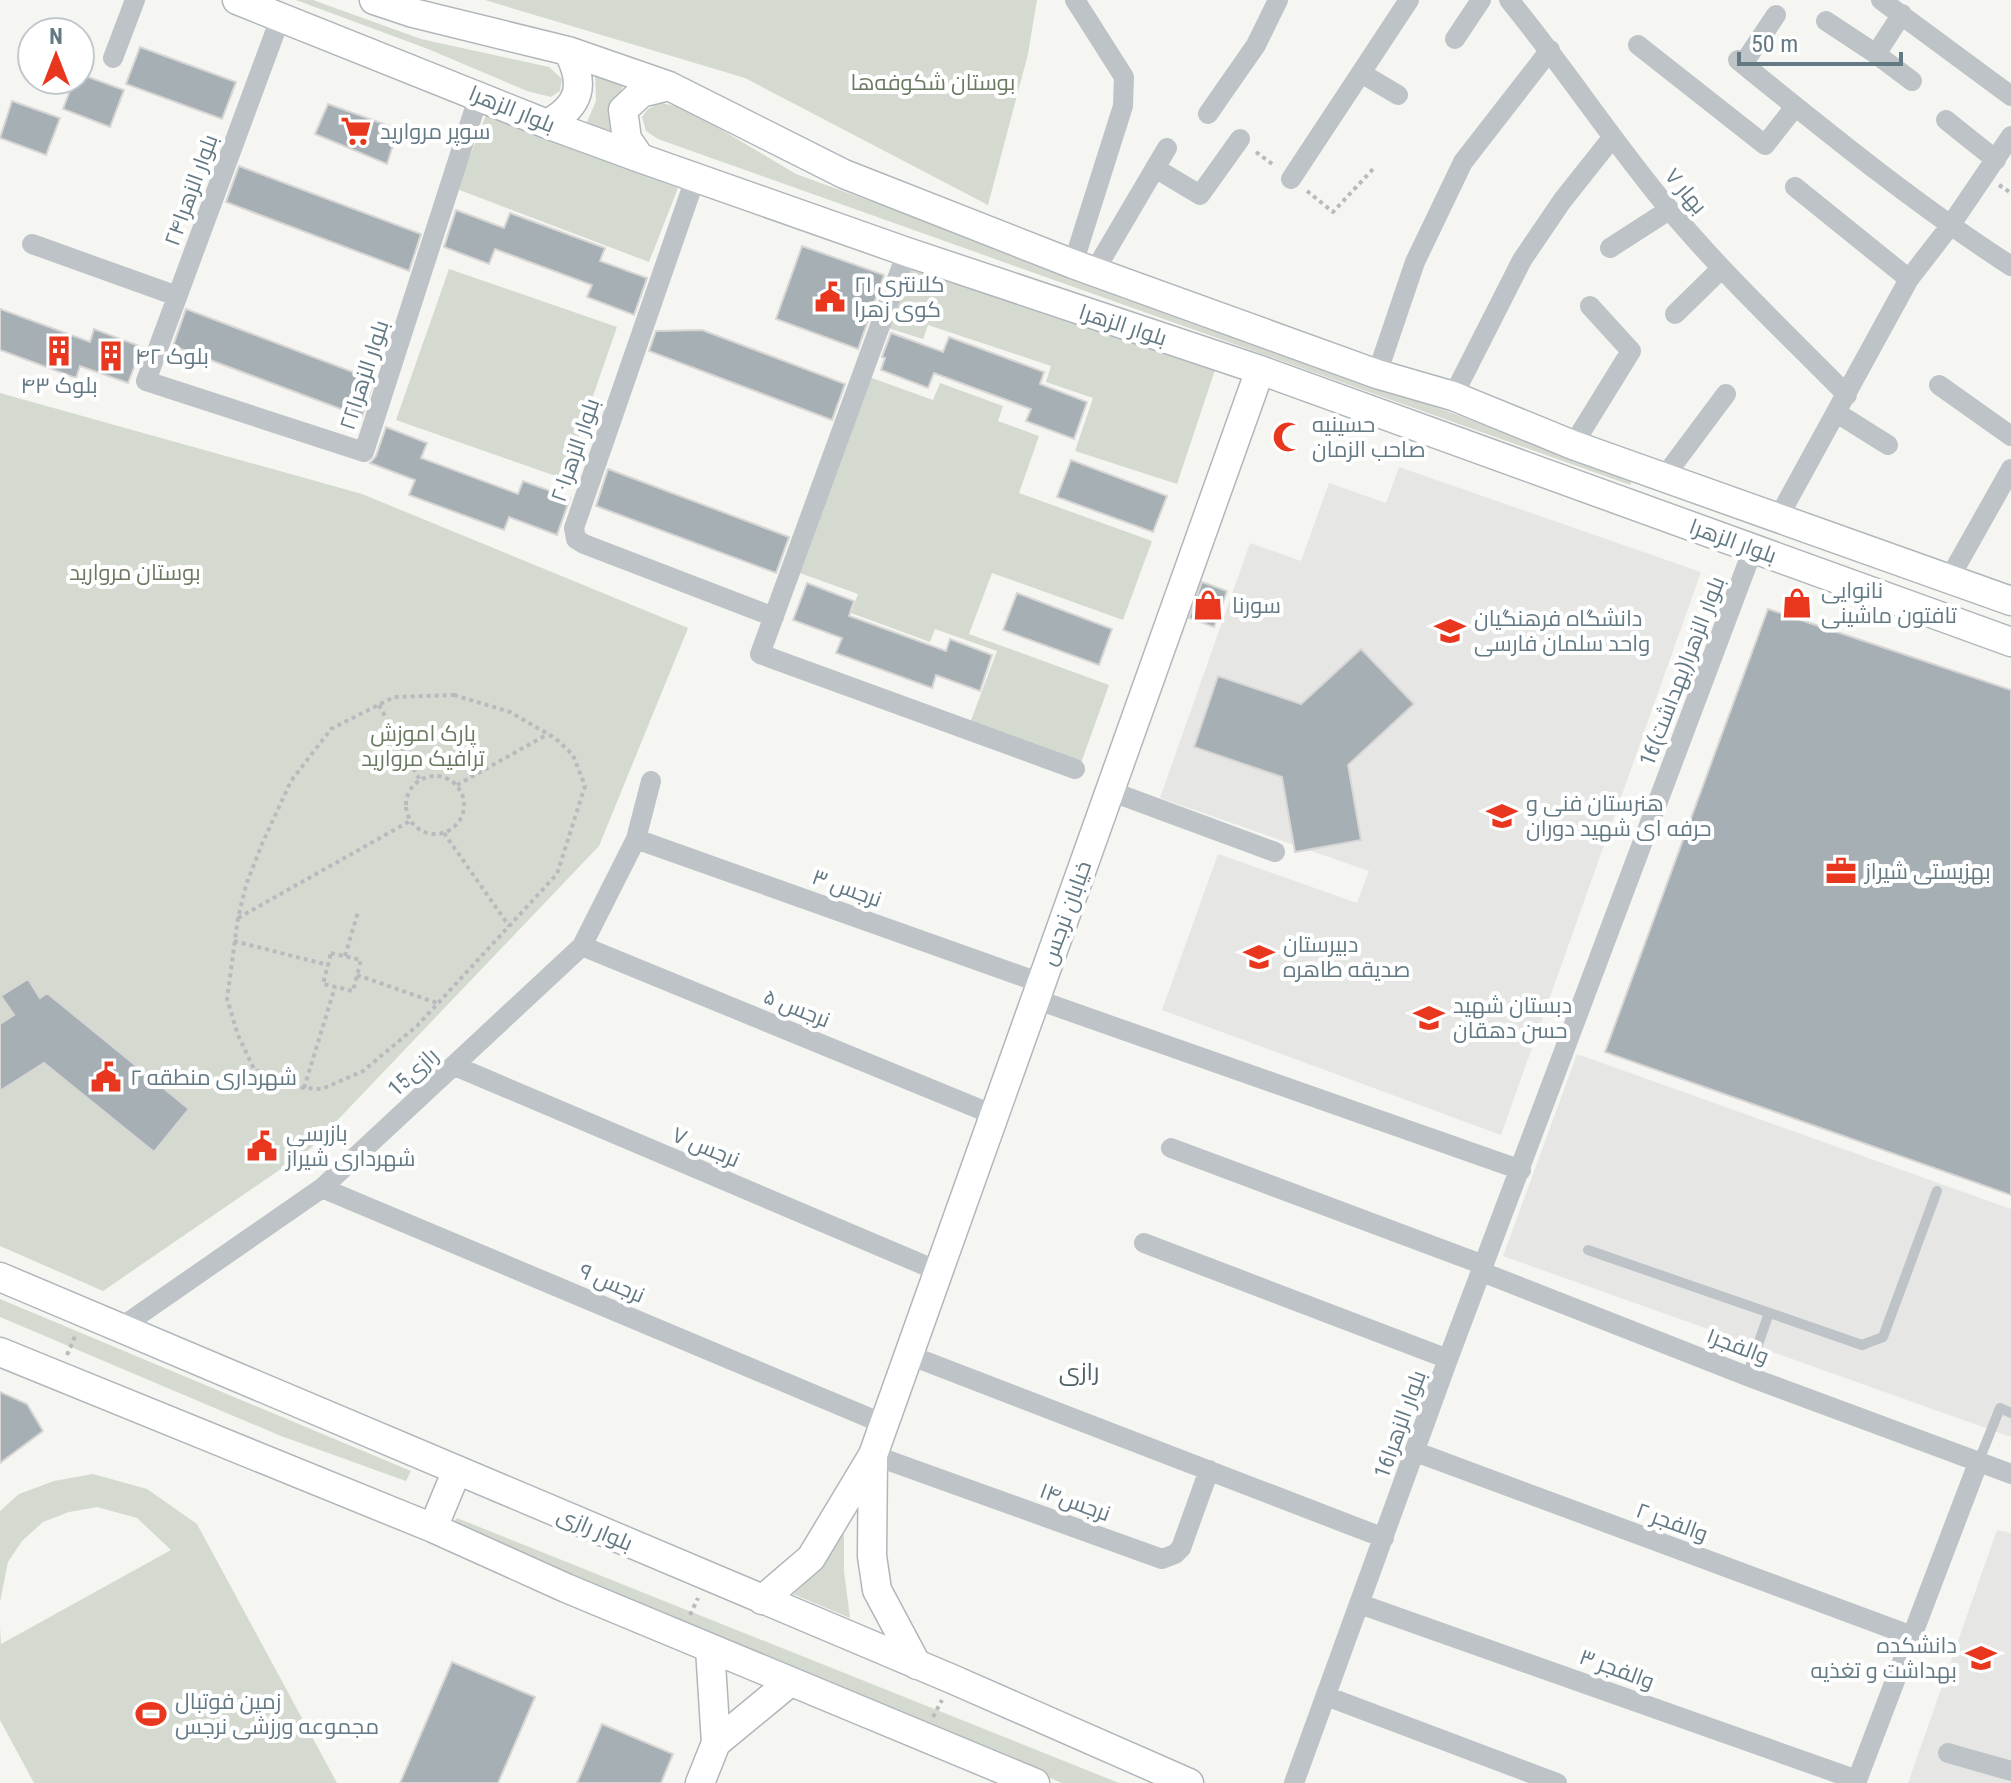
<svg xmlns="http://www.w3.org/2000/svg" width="2011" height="1783" font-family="'Roboto Condensed',Cairo,sans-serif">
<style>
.built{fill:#e6e7e5}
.green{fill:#d5dad0}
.building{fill:#a5afb4;stroke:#d7d6d4;stroke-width:2}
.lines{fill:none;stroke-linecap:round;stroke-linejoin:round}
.secondary-casing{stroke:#b0b7bb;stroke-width:31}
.path{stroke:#b7bbbd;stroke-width:4;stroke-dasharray:4 4;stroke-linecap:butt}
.lane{stroke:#bdc3c6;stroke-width:10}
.street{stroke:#bdc3c6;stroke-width:20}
.secondary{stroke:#fff;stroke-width:28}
.labels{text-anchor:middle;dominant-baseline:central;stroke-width:8;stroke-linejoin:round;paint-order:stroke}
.park-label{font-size:22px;fill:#6a7a62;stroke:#fff}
.street-label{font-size:22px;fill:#637984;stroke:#fff}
.poi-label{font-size:22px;fill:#637984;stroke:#fff;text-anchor:start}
.neighbourhood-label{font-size:24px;fill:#516168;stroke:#fff}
</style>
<rect width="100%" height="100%" fill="#f5f5f1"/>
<path class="built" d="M 1399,467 L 1701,572 L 1501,1135 L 1162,1010 L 1218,854 L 1357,903 L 1369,871 L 1160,798 L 1250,543 L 1301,561 L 1329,483 L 1386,503 Z
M 1577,1054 L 2011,1209 L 2011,1437 L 1503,1256 Z
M 1997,1530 L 2011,1533 L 2011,1783 L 1908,1783 Z"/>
<path class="green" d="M 296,0 L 313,0 L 421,39 L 549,67 L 562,79 L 560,91 L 551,97 L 527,91 L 428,49 Z
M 485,0 L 1037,0 L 1028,54 L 988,205 L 745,78 Z
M 595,69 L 627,79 L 614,104 L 613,131 L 586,124 L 596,101 Z
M 660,103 L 683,107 L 796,174 L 1633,479 L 1630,485 L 658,139 L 646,131 L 642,117 L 648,109 Z
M 486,115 L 678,188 L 649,262 L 457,189 Z
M 910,262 L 1217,364 L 1177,484 L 1075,451 L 1093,398 L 1046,382 L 1051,366 L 928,325 L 923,339 L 888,328 Z
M 449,269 L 617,327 L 564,479 L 396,420 Z
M 869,377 L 933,400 L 940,383 L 1003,406 L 998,421 L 1039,436 L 1019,493 L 1152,541 L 1123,620 L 992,573 L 969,634 L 1109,685 L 1081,763 L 970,723 L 997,651 L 935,629 L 930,642 L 851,613 L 858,594 L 797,572 Z
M 0,393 L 362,494 L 688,628 L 599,846 L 310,1149 L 103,1291 L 0,1246 Z
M 0,1299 L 411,1471 L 406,1481 L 281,1436 L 0,1317 Z
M 93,1474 L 147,1489 L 197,1524 L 337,1783 L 34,1783 L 0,1720 L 0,1627 L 1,1644 L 171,1550 L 137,1518 L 97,1507 L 69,1512 L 43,1522 L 22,1541 L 8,1562 L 0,1602 L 0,1511 L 19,1494 L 54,1481 Z
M 457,1518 L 1119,1783 L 1062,1783 L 450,1526 Z
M 844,1533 L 844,1571 L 850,1618 L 793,1594 L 816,1573 Z"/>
<path class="building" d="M 140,47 L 236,82 L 222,119 L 126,84 Z
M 80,74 L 124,90 L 110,127 L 63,109 L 74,80 L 80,80 Z
M 12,101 L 60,118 L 46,155 L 0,138 Z
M 328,104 L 398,129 L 387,164 L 315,134 Z
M 239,166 L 421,234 L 409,271 L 226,202 Z
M 456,210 L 504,228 L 510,213 L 605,248 L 600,261 L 647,278 L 634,315 L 587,297 L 592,285 L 495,249 L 489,264 L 444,247 Z
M 802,246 L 884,275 L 858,349 L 776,319 Z
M 0,309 L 90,342 L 94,329 L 142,347 L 128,383 L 80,366 L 76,378 L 0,350 Z
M 186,309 L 374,380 L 362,417 L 173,346 Z
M 702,330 L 845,384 L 832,420 L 649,351 L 656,331 Z
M 891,333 L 943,352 L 949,337 L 1044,372 L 1040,384 L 1087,402 L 1074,439 L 1026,421 L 1031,409 L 934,373 L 928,388 L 881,370 L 885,358 L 882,357 Z
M 386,427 L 427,443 L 421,458 L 518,494 L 523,481 L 570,498 L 557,535 L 509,517 L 504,530 L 409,495 L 415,480 L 370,463 L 376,456 Z
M 1071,460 L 1167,496 L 1153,532 L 1057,497 Z
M 608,469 L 789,537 L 776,573 L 596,506 Z
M 1202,582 L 1227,591 L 1214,627 L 1189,618 Z
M 807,583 L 854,601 L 849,616 L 946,651 L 950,639 L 992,655 L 980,691 L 936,675 L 932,688 L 836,653 L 842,638 L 793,620 Z
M 1017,593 L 1112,629 L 1099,665 L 1003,630 Z
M 1768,609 L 2011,690 L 2011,1195 L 1605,1052 Z
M 1361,649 L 1414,704 L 1348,765 L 1361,840 L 1295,852 L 1282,777 L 1194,747 L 1218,676 L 1301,704 Z
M 28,979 L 40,998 L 47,993 L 189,1109 L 154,1152 L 44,1063 L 0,1091 L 0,1024 L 14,1015 L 1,996 Z
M 0,1392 L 27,1404 L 43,1431 L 0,1463 Z
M 452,1662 L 535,1697 L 498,1783 L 400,1783 Z
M 602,1724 L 673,1754 L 661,1783 L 577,1783 Z"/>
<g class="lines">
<g class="secondary-casing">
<path id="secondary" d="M 237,0 L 547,124 L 640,158 L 907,252 L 1260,370 L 2011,642
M 374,0 L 413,13 L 568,51 L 669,86 L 844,174 L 1073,264 L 1377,374 L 1453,396 L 1573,445 L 2011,601
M 547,124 C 580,106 586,85 568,51
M 640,158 L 627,139 L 623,110 L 641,93 L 669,86
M 0,1277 L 952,1679 L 1189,1783
M 0,1352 L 433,1528 L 566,1588 L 1035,1783
M 873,1455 L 872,1556 L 877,1590 L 917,1665
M 433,1528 L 457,1470
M 762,1600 L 811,1558 L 873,1455 L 1260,370
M 716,1743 L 790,1682
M 700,1783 L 716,1743 L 710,1648"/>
</g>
<path class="path" d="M 1256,152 L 1275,166
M 1999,185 L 2011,193
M 1307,191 L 1333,212 L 1374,168
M 454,695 L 510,712 L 555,738 L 573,755 L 585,786 L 557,874 L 417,1026 L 363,1071 L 322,1089 L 291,1087 L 254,1069 L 238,1035 L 227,999 L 238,918 L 246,885 L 262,844 L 291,781 L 331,729 L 394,697 Z
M 379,705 L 420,780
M406 805a29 29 0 1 1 58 0a29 29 0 1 1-58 0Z
M 457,785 L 548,734
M 444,833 L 509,926
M 238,918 L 410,821
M 234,941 L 328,965
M 331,953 L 361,960 L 353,991 L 323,984 Z
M 345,956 L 358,912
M 357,975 L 437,1003
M 304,1088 L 335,987
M 67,1355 L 76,1334
M 690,1615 L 698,1598
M 933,1717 L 942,1700"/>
<path class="lane" d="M 1588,1250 L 1862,1345 L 1883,1337 L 1937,1191
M 1747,1376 L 1769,1313
M 1978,1463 L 2000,1408 L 2011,1413"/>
<path class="street" d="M 1509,0 C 1565,68 1613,142 1669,209 C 1724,275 1787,334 1847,395
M 1881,0 L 2011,96
M 281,16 L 146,381 L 364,452 L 479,95
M 1826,21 L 1876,54 L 1912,81
M 1455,39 L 1481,0
M 1638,45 L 1765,145 L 1794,108
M 1876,54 L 1902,14
M 113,58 L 135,0
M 1738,60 C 1827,132 1915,204 2011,266
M 1743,64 L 1776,15
M 1361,73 L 1398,95
M 1208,114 L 1256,45 L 1278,0
M 1946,120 L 1996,160
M 1155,168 L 1200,195 L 1240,139
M 696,176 L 574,528 L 576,539 L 584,544 L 774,617
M 1291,179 L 1409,0
M 1795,187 L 1909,279
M 32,244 L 177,296
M 1610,248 L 1669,210
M 907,252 L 760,654 L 1075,769
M 1073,264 L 1123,106 L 1124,77 L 1075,0
M 1094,272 L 1167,148
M 1675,314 L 1721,269
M 1377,374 L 1415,262 L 1463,162 L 1550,50
M 1939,385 L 2011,436
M 1453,396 L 1522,260 L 1562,201 L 1612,138
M 1837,413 L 1888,445
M 1573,445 L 1631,351 L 1590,306
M 1664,477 L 1726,394
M 1778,518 L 1909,279 L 1950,226 L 2011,136
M 1949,579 L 2011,469
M 1110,791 L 1275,852
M 636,839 L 1041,983
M 582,946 L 994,1115
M 1035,999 L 1521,1170
M 455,1066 L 938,1271
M 1171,1148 L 1484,1265
M 322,1188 L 884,1424
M 1144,1243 L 1448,1359
M 1482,1272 L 1747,1376 L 2011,1474
M 120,1328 L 322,1188 L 582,946 L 636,839 L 651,781
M 909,1355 L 1384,1538
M 1416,1452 L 1912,1636
M 873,1455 L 1162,1559 L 1175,1554 L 1181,1548 L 1209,1470
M 1360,1604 L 1857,1780
M 1326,1696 L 1557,1783
M 1948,1753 L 2011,1771
M 1294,1783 L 1448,1359 L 1753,549
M 1856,1783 L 1978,1463"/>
<use href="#secondary" class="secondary"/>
</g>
<defs>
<g id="supermarket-bare" transform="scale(2.4)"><path d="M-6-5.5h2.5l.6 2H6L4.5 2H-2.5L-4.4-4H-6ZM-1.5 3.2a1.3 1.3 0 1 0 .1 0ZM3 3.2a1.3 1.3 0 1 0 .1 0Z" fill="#e8371e" stroke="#fff" stroke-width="2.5" paint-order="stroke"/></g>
<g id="civic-bare" transform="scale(2.4)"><path d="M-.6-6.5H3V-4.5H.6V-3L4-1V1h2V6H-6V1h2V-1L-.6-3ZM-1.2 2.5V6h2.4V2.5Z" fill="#e8371e" stroke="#fff" stroke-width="2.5" paint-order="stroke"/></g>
<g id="building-bare" transform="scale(2.4)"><path d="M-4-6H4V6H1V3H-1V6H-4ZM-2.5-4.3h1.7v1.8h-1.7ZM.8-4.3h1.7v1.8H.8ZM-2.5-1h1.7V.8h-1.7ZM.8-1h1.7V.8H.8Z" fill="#e8371e" stroke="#fff" stroke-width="2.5" paint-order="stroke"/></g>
<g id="mosque-bare" transform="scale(2.4)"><path d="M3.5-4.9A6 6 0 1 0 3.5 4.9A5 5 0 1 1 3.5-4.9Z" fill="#e8371e" stroke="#fff" stroke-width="2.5" paint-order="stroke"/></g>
<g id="shop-bare" transform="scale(2.4)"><path d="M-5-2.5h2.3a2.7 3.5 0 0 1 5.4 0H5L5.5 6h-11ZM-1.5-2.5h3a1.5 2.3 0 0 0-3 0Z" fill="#e8371e" stroke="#fff" stroke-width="2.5" paint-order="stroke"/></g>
<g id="university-bare" transform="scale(2.4)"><path d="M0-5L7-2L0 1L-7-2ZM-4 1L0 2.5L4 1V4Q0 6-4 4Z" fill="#e8371e" stroke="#fff" stroke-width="2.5" paint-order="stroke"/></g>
<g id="school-bare" transform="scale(2.4)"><path d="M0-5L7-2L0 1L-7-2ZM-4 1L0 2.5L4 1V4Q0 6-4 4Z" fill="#e8371e" stroke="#fff" stroke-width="2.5" paint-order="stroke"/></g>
<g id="office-bare" transform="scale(2.4)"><path d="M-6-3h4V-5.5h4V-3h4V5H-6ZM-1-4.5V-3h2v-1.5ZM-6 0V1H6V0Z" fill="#e8371e" stroke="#fff" stroke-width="2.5" paint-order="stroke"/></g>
<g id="stadium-bare" transform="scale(2.4)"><path d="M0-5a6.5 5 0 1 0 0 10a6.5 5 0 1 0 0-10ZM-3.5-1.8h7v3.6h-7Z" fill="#e8371e" stroke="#fff" stroke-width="2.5" paint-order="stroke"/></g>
</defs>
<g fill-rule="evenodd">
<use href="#supermarket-bare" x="356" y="131"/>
<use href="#civic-bare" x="830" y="297"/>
<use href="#building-bare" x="59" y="351"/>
<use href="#building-bare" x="111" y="356"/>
<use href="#mosque-bare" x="1288" y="437"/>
<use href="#shop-bare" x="1797" y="603"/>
<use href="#shop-bare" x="1208" y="605"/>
<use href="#university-bare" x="1450" y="631"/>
<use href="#school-bare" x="1502" y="816"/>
<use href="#office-bare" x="1841" y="871"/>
<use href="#school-bare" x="1259" y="957"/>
<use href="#school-bare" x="1429" y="1018"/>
<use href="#civic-bare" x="106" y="1077"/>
<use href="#civic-bare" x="262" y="1146"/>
<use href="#university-bare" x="1981" y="1658"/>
<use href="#stadium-bare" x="151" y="1714"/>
</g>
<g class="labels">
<g class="park-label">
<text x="933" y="82">بوستان شکوفه‌ها</text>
<text x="135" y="572">بوستان مروارید</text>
<text x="423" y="733">پارک اموزش<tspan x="423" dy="25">ترافیک مروارید</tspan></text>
</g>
<g class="street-label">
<text transform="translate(512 109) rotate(22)">بلوار الزهرا</text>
<text transform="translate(191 190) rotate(-70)">بلوار الزهرا۲۴</text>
<text transform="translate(1686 191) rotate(50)">بهار ۷</text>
<text transform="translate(1123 325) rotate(18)">بلوار الزهرا</text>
<text transform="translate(364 375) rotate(-72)">بلوار الزهرا۲۲</text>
<text transform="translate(575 450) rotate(-71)">بلوار الزهرا۲۰</text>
<text transform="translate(1733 541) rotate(20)">بلوار الزهرا</text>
<text transform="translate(1682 671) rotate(-69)">16بلوار الزهرا(بهداشت)</text>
<text transform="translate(847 888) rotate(20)">نرجس ۳</text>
<text transform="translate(1066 913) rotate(-70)">خیابان نرجس</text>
<text transform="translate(797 1008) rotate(22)">نرجس ۵</text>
<text transform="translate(413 1072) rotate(-43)">15رازی</text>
<text transform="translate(706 1147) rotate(23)">نرجس ۷</text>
<text transform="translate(612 1283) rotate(23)">نرجس ۹</text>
<text transform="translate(1738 1346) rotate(21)">والفجر۱</text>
<text transform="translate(1400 1424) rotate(-70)">16بلوار الزهرا</text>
<text transform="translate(1075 1502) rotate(20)">نرجس۱۴</text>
<text transform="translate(1672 1522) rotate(20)">والفجر ۲</text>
<text transform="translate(595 1529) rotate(23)">بلوار رازی</text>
<text transform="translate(1617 1669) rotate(20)">والفجر ۳</text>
</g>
<g class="poi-label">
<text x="380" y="131">سوپر مروارید</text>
<text x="854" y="284">کلانتری ۲۱<tspan x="854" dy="25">کوی زهرا</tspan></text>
<text x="135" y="356">بلوک ۴۲</text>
<text x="59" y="385" text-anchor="middle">بلوک ۴۳</text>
<text x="1312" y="424">حسینیه<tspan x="1312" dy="25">صاحب الزمان</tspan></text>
<text x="1821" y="590">نانوایی<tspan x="1821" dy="25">تافتون ماشینی</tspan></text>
<text x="1232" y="605">سورنا</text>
<text x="1474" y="618">دانشگاه فرهنگیان<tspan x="1474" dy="25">واحد سلمان فارسی</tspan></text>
<text x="1526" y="803">هنرستان فنی و<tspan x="1526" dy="25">حرفه ای شهید دوران</tspan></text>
<text x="1865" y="871">بهزیستی شیراز</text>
<text x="1283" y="944">دبیرستان<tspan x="1283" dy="25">صدیقه طاهره</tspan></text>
<text x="1453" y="1005">دبستان شهید<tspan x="1453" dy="25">حسن دهقان</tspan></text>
<text x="130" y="1077">شهرداری منطقه ۲</text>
<text x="286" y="1133">بازرسی<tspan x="286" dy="25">شهرداری شیراز</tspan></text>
<text x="1957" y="1645" text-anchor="end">دانشکده<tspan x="1957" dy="25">بهداشت و تغذیه</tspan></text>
<text x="175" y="1701">زمین فوتبال<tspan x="175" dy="25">مجموعه ورزشی نرجس</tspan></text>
</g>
<g class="neighbourhood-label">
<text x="1079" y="1372">رازی</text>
</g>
</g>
<g transform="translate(56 56)"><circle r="38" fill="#ffffff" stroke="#c1c9ce" stroke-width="2"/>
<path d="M0-6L14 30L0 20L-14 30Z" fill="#e8371e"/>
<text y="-12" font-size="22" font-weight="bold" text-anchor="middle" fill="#637984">N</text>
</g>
<path d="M1739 52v12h162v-12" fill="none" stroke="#637984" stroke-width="4"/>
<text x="1751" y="52" font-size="24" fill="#637984" stroke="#ffffff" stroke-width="6" paint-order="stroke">50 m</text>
</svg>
